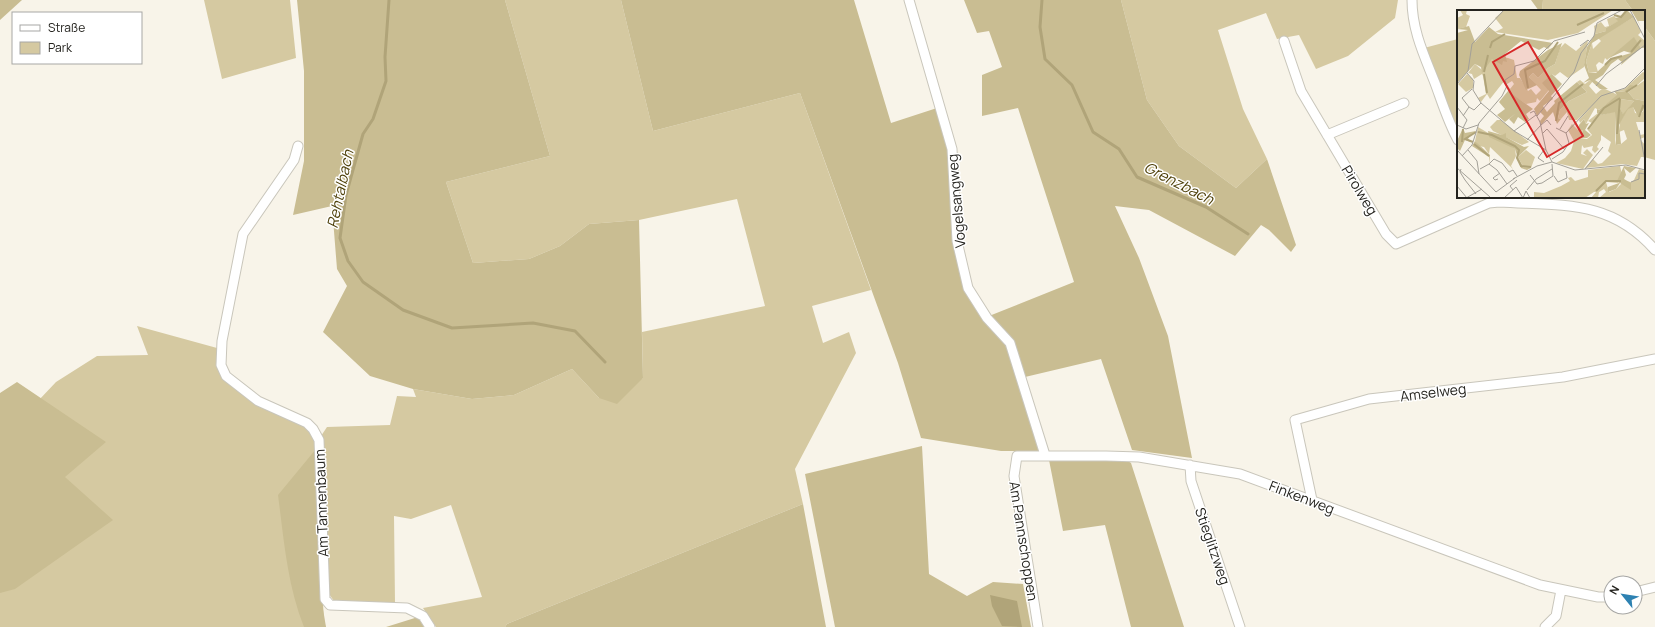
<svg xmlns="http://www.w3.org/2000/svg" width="1655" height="627" font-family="Manrope,sans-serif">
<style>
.green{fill:#d5c9a1}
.forest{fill:#c9bd92}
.water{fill:#b0a479}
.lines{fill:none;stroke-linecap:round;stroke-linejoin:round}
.stream{stroke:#b0a479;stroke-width:3}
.minor-casing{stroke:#c9c6bb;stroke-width:11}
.minor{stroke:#fff;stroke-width:9}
.labels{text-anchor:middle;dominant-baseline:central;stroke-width:3;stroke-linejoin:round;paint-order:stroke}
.street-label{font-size:14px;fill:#24231e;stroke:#fff}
.water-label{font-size:15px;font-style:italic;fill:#4d3f08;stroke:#fff}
.inset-river{fill:none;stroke:#b0a479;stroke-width:2}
.inset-road{fill:none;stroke:#a3a098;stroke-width:1}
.view{fill:#d62828;fill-opacity:0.15;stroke:#d62828;stroke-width:2}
.inset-edge{fill:none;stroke:#24231e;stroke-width:2}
</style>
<rect width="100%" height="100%" fill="#f8f4e9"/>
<path class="green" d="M 204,0 L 290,0 L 296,58 L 222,79 Z
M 505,0 L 621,0 L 653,131 L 800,93 L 871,290 L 812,306 L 823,343 L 849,332 L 856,353 L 795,469 L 803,504 L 507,624 L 505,627 L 436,627 L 423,608 L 482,597 L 451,505 L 411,519 L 394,516 L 395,603 L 334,601 L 329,594 L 321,436 L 327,427 L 390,425 L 397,396 L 416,397 L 413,389 L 472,399 L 514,395 L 572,369 L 599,398 L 643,378 L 642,332 L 765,306 L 737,199 L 639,220 L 589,224 L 560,246 L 529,259 L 473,263 L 446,182 L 550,156 Z
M 1121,0 L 1398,0 L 1395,18 L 1348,56 L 1316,69 L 1299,35 L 1277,39 L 1266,13 L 1218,30 L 1243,109 L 1267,159 L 1236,188 L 1179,146 L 1147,100 Z
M 1543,0 L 1625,0 L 1633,11 L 1542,11 Z
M 1644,26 L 1655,41 L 1655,160 L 1644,157 Z
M 1458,39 L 1458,136 L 1424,48 Z
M 137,326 L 217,348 L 222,372 L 257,404 L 306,425 L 315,440 L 316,449 L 324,623 L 326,627 L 0,627 L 0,534 L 3,438 L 56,382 L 97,356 L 148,355 Z"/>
<path class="forest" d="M 0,0 L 22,0 L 0,20 Z
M 297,0 L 505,0 L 550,156 L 446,182 L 473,263 L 529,259 L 560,246 L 589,224 L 639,220 L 643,378 L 617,404 L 599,398 L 572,369 L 514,395 L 472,399 L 413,389 L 370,376 L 323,332 L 347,286 L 337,269 L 332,206 L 293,215 L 304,161 L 304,71 Z
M 621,0 L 854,0 L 891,123 L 937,108 L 949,149 L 952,240 L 965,290 L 989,316 L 1074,282 L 1018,108 L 982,116 L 982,75 L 1002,67 L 989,31 L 977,33 L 964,0 L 1121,0 L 1147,100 L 1179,146 L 1236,188 L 1267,159 L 1296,245 L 1291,252 L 1269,230 L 1261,225 L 1235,256 L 1149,210 L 1115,206 L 1139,258 L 1168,336 L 1192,458 L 1132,450 L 1101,359 L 1025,377 L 1041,451 L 1001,451 L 921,438 L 898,363 L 800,93 L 653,131 Z
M 1531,0 L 1543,0 L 1542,11 L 1539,11 Z
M 1625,0 L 1655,0 L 1655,41 L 1644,26 L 1644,11 L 1633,11 Z
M 17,382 L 106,442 L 65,477 L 113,520 L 15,589 L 0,593 L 0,393 Z
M 922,446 L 929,574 L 967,596 L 993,582 L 1023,584 L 1031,627 L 835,627 L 805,474 Z
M 316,449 L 323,609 L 326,627 L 304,627 C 287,584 284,540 278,495 Z
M 1049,460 L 1128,461 L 1131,463 L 1184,627 L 1131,627 L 1105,525 L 1063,531 Z
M 803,504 L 826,627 L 505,627 L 507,624 Z
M 418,617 L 424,627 L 386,627 Z"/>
<path class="water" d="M 990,595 L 1017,601 L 1022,627 L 1002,626 L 992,606 Z"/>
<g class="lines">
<path class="stream" d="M 389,0 L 385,57 L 386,81 L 373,119 L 363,134 L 346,195 L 340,238 L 348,261 L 363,282 L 403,310 L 452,328 L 533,323 L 575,331 L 605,362
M 1042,0 L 1040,27 L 1045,59 L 1072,85 L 1093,132 L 1119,149 L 1137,177 L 1206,207 L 1248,234"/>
<g class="minor-casing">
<path id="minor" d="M 909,0 L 952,149 L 957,241 L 968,288 L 987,318 L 1010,343 L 1045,455
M 1412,0 C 1412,30 1424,55 1435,83 C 1442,102 1448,122 1458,140
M 1284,41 L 1301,91 L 1386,234 L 1396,244 L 1489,203 L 1499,202 C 1562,206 1610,199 1655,250
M 1327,135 L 1404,103
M 298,146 L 294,160 L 243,234 L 222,341 L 221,365 L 226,376 L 258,401 L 307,423 L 313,429 L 319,440 L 325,599 L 330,605 L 407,608 L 423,616 L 430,627
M 1190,465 L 1191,481 L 1240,627
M 1312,500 L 1295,420 L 1369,399 L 1563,377 L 1655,359
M 1635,592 L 1655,587
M 1038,627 L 1014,476 L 1017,456 L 1106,456 L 1139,457 L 1240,474 L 1540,585 L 1598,597 L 1611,597
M 1545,627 L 1556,616 L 1561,590"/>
</g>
<use href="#minor" class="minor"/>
</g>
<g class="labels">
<g class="street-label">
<text transform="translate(1360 190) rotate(59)">Pirolweg</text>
<text transform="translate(956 201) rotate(-95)">Vogelsangweg</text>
<text transform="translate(1433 392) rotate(-7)">Amselweg</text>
<text transform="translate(1302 497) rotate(21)">Finkenweg</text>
<text transform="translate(321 503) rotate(-92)">Am Tannenbaum</text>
<text transform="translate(1024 541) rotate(81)">Am Pannschoppen</text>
<text transform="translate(1213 546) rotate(71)">Stieglitzweg</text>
</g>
<g class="water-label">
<text transform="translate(1179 183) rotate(27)">Grenzbach</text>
<text transform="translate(340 189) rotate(-78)">Rehtalbach</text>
</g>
</g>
<g transform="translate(1457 10)">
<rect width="188" height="188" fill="#f8f4e9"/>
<path d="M 3,0 L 10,0 L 9,4 L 13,6 L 9,17 L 0,19 L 0,8 L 8,4 L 6,5 ZM 47,0 L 156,0 L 121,23 L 91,30 L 38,22 L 46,18 L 38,8 ZM 157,6 L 162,11 L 149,18 L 149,21 L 138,24 L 137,16 L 144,12 L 148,17 L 152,16 L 150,9 ZM 177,7 L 184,22 L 181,25 L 188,31 L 188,38 L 184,38 L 177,28 L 150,50 L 148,48 L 146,54 L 142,52 L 139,55 L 141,62 L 132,63 L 129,51 L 135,33 L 136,39 L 144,31 L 141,28 ZM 131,30 L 127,57 L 111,68 L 103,62 L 98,66 L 95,64 L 92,80 L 83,91 L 80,88 L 79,92 L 69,94 L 51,82 L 51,76 L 53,79 L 57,74 L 55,71 L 50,74 L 48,70 L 33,89 L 30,84 L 24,92 L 21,88 L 29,84 L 26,66 L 25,64 L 17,69 L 15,64 L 11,63 L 18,54 L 25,60 L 30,44 L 51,48 L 57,50 L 60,68 L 63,68 L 71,81 L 74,79 L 79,85 L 84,80 L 72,67 L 76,63 L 81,68 L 91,58 L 98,54 L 103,38 L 108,33 L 119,41 ZM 186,62 L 188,63 L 187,69 L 178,77 L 167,82 L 157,81 L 167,79 ZM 10,64 L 16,69 L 16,78 L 9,82 L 1,74 ZM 123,70 L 128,74 L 133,70 L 136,71 L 132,76 L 139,84 L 146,78 L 161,85 L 142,100 L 138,98 L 129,114 L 127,109 L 123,113 L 122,110 L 136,95 L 120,110 L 112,110 L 110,102 L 104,109 L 101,108 L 103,100 L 112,91 L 130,82 L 120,72 ZM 188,70 L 188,91 L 177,89 L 171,82 ZM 163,89 L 177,91 L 166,105 L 163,98 ZM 176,96 L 178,103 L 184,104 L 188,98 L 188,112 L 179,112 L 183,125 L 188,124 L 188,127 L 183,129 L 188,135 L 188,150 L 188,147 L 184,147 L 180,156 L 166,154 L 128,158 L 136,149 L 141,154 L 145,153 L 154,144 L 151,141 L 154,132 L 144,125 L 144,130 L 140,137 L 142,139 L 138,143 L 135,140 L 136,136 L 127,138 L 125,135 L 124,144 L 130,146 L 126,143 L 130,139 L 136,145 L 126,159 L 99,153 L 108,148 L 114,141 L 117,131 L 111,120 L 115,114 L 121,120 L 126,120 L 123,128 L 130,129 L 135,125 L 130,119 L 135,113 L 131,111 L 141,103 L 145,105 L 158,101 L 158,130 L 159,135 L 164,134 L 170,129 L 167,120 L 162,122 L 163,112 L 171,98 ZM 40,110 L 44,110 L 72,132 L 65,135 L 36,121 L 33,117 ZM 21,117 L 58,139 L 59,146 L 54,156 L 56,159 L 33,137 L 32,144 L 27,137 L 22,136 L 18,131 ZM 69,140 L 78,147 L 74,158 L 67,158 L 61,147 ZM 163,156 L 165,164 L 161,173 L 149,172 L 152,182 L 159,179 L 167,171 L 174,172 L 177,170 L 182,159 L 188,161 L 188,188 L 142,188 L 149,182 L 147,179 L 142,182 L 141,188 L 134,188 L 139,182 L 137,182 L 128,188 L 77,188 L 77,182 L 87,183 L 104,176 L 113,171 L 111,168 L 114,167 L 118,171 L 131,167 L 131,160 Z" fill="#d5c9a1"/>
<path d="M 170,0 L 177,7 L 135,33 L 129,51 L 132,63 L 139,63 L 154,49 L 174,43 L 167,41 L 152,48 L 177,27 L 184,38 L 164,55 L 165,52 L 161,49 L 154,54 L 146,65 L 138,70 L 151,79 L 143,79 L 133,70 L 126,73 L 132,68 L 127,55 L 130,37 L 138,24 L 149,21 L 149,18 L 161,11 L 158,8 L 163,7 ZM 174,0 L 188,1 L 188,11 L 181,11 L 184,17 ZM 12,16 L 18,32 L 32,17 L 41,24 L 96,33 L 91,39 L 87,37 L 82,40 L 64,31 L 48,44 L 50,52 L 46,51 L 45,55 L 35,49 L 25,63 L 24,57 L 18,54 L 0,73 L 0,23 L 11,20 L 0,19 ZM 105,33 L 98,54 L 91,58 L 81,68 L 76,63 L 72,67 L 80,75 L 69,80 L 62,65 L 63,61 L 91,40 ZM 95,64 L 105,74 L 94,86 L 96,89 L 86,96 L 90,102 L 98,93 L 97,91 L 120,72 L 130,82 L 112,91 L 103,100 L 101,108 L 104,109 L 100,114 L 96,102 L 84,115 L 83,111 L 87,106 L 83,102 L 80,106 L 77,99 L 92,81 L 85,73 ZM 187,69 L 171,82 L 177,89 L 188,91 L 188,98 L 181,106 L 176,97 L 171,99 L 162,115 L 164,134 L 159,135 L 158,102 L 145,105 L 140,103 L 140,99 L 142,100 L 160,85 L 157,81 L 167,82 L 173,75 L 178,76 ZM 163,89 L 177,91 L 166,104 L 163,98 ZM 51,81 L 76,99 L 69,104 L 72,109 L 68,112 L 61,107 L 57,114 L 52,109 L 59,103 L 48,112 L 40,105 L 48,99 L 42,92 ZM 127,109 L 129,114 L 132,113 L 128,120 L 134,125 L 130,128 L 123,128 L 126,120 L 121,120 L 122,115 ZM 6,118 L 8,123 L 19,121 L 11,128 L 14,132 L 8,130 L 3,141 L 0,138 L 0,131 ZM 31,121 L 45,125 L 49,123 L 49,127 L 67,137 L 72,136 L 61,147 L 67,158 L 74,158 L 70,160 L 64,158 L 58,139 L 32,127 ZM 18,131 L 33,145 L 32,154 L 32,147 L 15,136 ZM 167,156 L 179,158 L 173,163 L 167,158 L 169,165 L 167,169 L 174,173 L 174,180 L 163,173 L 159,179 L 151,182 L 151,177 L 162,173 L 160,171 Z" fill="#c9bd92" fill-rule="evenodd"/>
<path class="inset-river" d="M 157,5 L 164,7 L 170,0M 120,15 L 147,3M 33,38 L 35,32 L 48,24M 174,42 L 184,30M 148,55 L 154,49 L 165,46M 27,62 L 31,45M 27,64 L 30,83M 71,78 L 68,60 L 88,51 L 101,32M 169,82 L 180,75M 182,107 L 186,96 L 188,97M 99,111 L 102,93 L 126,74M 131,119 L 147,98 L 163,88M 21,122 L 35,125 L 58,136 L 62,140 L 60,148 L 64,156 L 74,157M 160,124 L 163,89M 5,132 L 6,119M 16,132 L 8,129 L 19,122M 17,134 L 32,146M 139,181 L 149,171 L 164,171"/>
<path class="inset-road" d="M 173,0 L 188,29M 123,36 L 131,30 L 133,32M 10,63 L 17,71 L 16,80 L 24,93 L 57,121 L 89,140M 0,74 L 11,61 L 15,34 L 47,0M 139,76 L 149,64 L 188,35M 0,97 L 10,110 L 6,118M 12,97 L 17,100 L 24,93M 73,103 L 77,101 L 83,112 L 89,140 L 95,152M 6,106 L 12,97 L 5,88 L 15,79M 80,106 L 117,62 L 124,43 L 137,26 L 140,13 L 165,0M 0,115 L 9,119 L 21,115M 84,115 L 90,110 L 94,115M 103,119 L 111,106M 182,120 L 188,151M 57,121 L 79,105M 86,123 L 90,119 L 108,140M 109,123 L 144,86 L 168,78 L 188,58M 70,130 L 84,115M 0,140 L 39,182 L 58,168M 11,140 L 20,151 L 22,164M 87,140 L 81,148 L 87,152M 5,146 L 15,135 L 22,113 L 45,86 L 50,76 L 48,70 L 57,64 L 58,56 L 77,51 L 97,31 L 128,22M 95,149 L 106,142 L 112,133 L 109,123 L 99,118M 32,154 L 37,149 L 45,153 L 52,162 L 56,160 L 60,166M 0,158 L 33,187M 4,159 L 3,162 L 8,170 L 19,184M 23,159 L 32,154 L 40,160 L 50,174M 128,159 L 146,137M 73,165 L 80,174 L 85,173 L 96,166 L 95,154M 97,166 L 101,172 L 110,168 L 109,161M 41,169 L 38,170 L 36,168 L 43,163M 56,169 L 80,156 L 95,152 L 118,160 L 169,155 L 188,160M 174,172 L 182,169 L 182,163 L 188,164M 0,176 L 10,188M 56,180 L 53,176 L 60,170M 70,180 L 79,169 L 95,159M 9,188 L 25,179M 47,188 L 59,177 L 66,188M 66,188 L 69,181 L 73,188"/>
<path class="view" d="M 71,32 L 126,126 L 90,147 L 36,52 Z"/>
<rect width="188" height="188" class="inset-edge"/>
</g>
<rect x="12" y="12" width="130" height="52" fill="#ffffff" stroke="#a7a7a5"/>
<rect x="20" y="25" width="20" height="6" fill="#ffffff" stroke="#a7a7a5"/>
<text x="48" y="32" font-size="12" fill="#24231e">Straße</text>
<rect x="20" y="42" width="20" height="12" fill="#d5c9a1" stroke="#a7a7a5"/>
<text x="48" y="52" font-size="12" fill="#24231e">Park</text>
<g transform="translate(1623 595) rotate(300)"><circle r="19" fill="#ffffff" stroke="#a7a7a5"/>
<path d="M0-3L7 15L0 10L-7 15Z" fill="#2e82b2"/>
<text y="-6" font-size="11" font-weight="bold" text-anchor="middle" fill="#24231e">N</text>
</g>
</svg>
